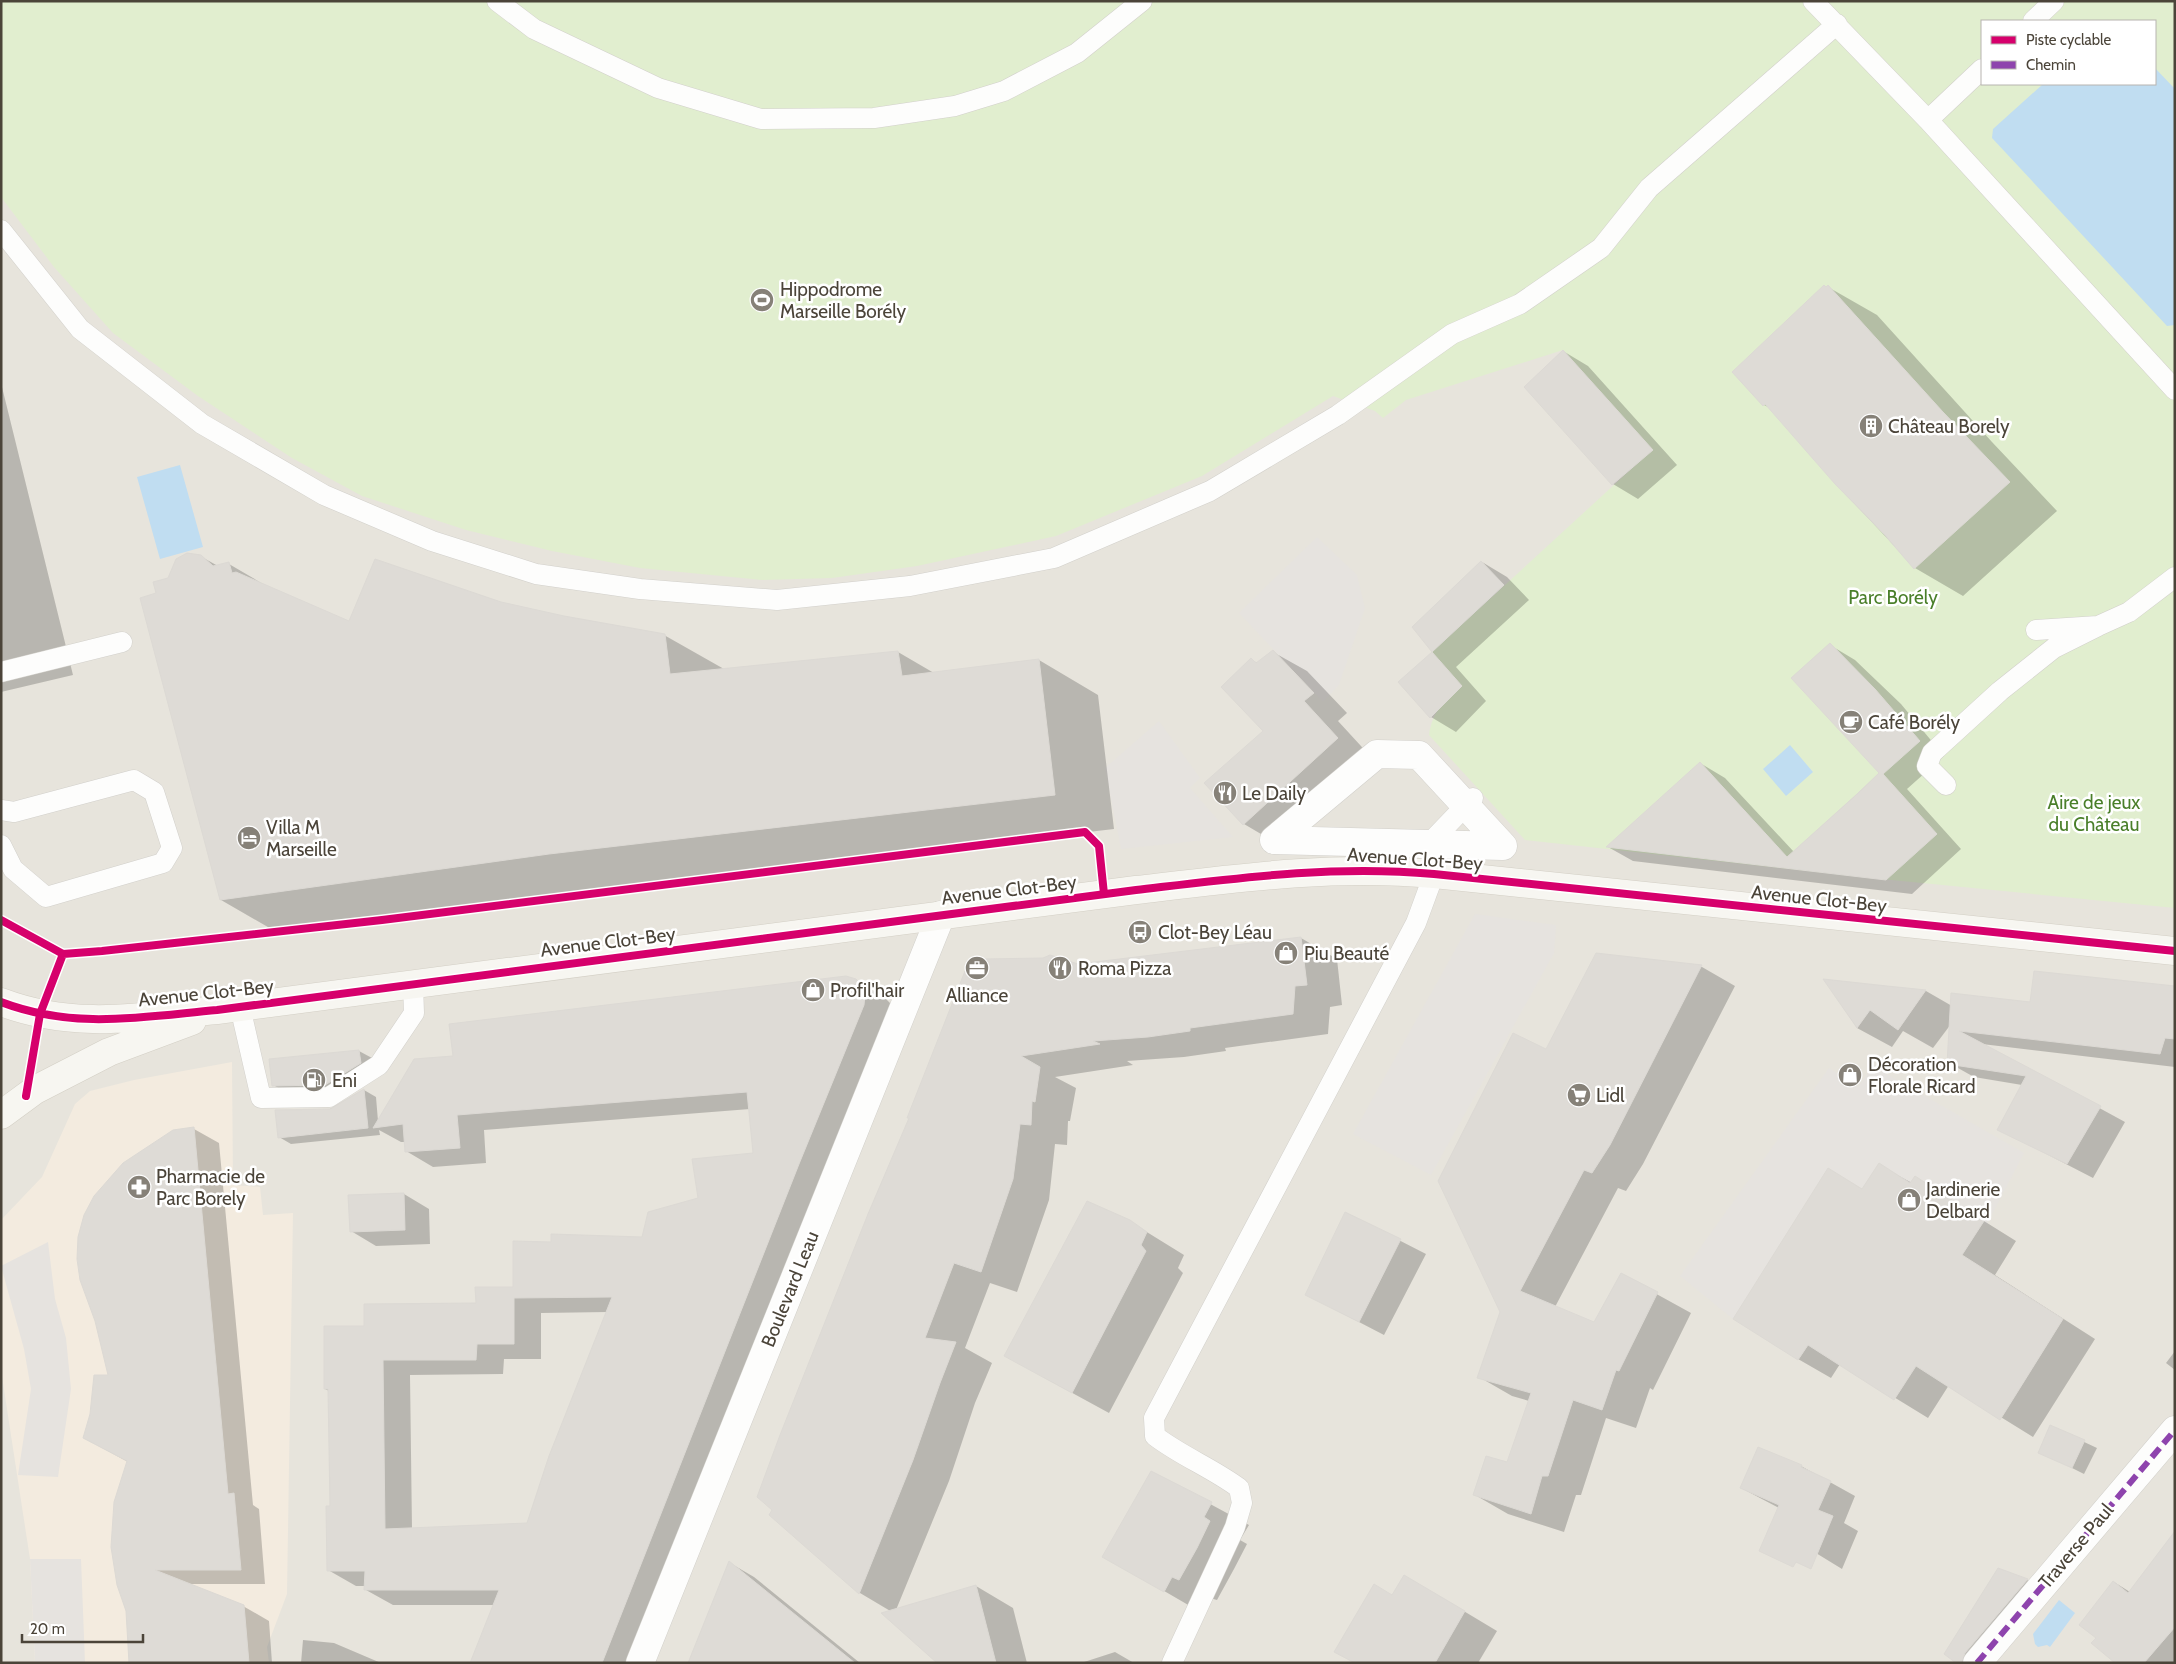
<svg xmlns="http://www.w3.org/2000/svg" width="2176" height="1664" font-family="Cabin,sans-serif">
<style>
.residential{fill:#e7e4dc;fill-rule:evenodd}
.commercial{fill:#f3ebdf}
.green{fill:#e1eecf;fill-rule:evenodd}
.parking{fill:#e6e3df}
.water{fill:#c0ddf1}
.shadow{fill:#0003;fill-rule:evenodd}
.building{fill:#dedbd6;stroke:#dcd9d4;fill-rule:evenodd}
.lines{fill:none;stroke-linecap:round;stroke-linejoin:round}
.lane-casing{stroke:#d2d0cb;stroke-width:21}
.street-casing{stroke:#d2d0cb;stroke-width:29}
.secondary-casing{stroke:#d3cfc5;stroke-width:29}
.lane{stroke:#fdfdfc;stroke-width:20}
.street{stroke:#fdfdfc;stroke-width:28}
.secondary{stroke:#f7f6f1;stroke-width:28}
.quiet{stroke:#8e44ad;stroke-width:6;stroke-dasharray:12 6;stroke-linecap:butt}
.cycleway-casing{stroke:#fff;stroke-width:11}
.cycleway{stroke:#d6006c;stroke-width:8}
.labels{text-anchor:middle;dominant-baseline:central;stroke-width:5;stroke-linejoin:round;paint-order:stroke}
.poi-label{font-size:19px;fill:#4b4439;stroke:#fff;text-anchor:start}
.park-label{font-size:19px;fill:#4a7f2a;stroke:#fff}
.street-label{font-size:19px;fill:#4b4439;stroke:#fff}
</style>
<rect width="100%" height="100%" fill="#f4f2ee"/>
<path class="residential" d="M 1,1 L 2175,1 L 2175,1663 L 1,1663 ZM 1982,21 L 2155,21 L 2155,84 L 1982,84 Z"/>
<path class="commercial" d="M 232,1062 L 233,1185 L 260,1187 L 263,1215 L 293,1213 L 287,1594 L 267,1647 L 269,1663 L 35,1663 L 30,1559 L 1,1370 L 1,1220 L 42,1177 L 75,1104 L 90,1091 L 134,1080 Z"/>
<path class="green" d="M 1,1 L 2175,1 L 2175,908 L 1861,877 L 1525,840 L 1429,735 C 1433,709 1444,704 1461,686 L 1432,652 L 1652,450 L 1563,350 L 1406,400 L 1383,418 L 1375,411 L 1333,396 L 1202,476 L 1056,536 L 917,566 L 832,578 L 762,580 L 640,568 L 552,551 L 466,530 L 362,496 L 292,458 L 198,396 L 113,333 L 54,267 L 1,197 ZM 1982,21 L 2155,21 L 2155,84 L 1982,84 Z"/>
<path class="parking" d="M 1317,537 L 1357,575 L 1365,608 L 1339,685 L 1323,702 L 1239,613 Z
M 1159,721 L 1200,778 L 1190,788 L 1233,837 L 1121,849 L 1105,768 Z
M 1475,914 L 1556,925 L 1554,953 L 1431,1175 L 1353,1134 Z
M 1873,1066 L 2024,1153 L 1986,1226 L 1984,1221 L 1915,1176 L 1910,1183 L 1879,1163 L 1862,1189 L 1828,1168 L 1733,1319 L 1680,1276 L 1829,1068 L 1858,1087 Z
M 48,1242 L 55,1299 L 66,1338 L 71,1389 L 58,1477 L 18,1475 L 31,1389 L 24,1349 L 1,1266 Z
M 30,1559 L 81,1559 L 85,1663 L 35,1663 Z"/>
<path class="water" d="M 2155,68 L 2175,89 L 2175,325 L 2167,326 L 1992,138 L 1993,129 L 2043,84 L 2155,84 Z
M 180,465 L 203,547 L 160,559 L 137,477 Z
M 1790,745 L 1813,772 L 1786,796 L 1763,769 Z
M 2059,1600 L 2075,1613 L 2050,1647 L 2047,1645 L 2038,1647 L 2035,1644 L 2033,1634 Z"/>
<path class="shadow" d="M 1828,287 L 1877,315 L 1992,442 L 2057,511 L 1963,596 L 1915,568 L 1836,484 L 1770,408 L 1764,405 Z
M 1563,351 L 1588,366 L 1677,465 L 1638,499 L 1613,484 L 1526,387 Z
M 1,383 L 73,675 L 1,692 Z
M 200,556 L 218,566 L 229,564 L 275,591 L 349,622 L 501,603 L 563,618 L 664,635 L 724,669 L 898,652 L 934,673 L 1039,660 L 1098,695 L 1114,829 L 608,888 L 280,934 L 221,900 L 158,594 L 169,579 Z
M 1482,562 L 1507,577 L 1529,600 L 1456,667 L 1486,701 L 1456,732 L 1431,717 L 1400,683 L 1433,652 L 1414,627 Z
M 1830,645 L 1855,660 L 1901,704 L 1944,756 L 1907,789 L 1961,849 L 1912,894 L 1633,861 L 1608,847 L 1700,763 L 1725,778 L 1794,852 L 1880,773 Z
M 1273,652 L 1307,671 L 1347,713 L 1338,721 L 1372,758 L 1278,844 L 1244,824 L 1206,783 L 1265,732 L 1251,660 L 1258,663 Z
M 1301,938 L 1337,959 L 1342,1005 L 1330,1007 L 1328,1034 L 1225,1048 L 1226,1051 L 1184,1057 L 1127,1061 L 1133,1065 L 1055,1077 L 1076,1088 L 1070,1121 L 1068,1121 L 1067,1145 L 1055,1144 L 1049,1200 L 1017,1292 L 990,1283 L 965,1348 L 992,1363 L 975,1403 L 949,1481 L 896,1610 L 976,1586 L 1013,1608 L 1027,1663 L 939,1663 L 892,1612 L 860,1593 L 771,1515 L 774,1510 L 781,1435 L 1078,966 Z
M 1597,954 L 1702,967 L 1735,986 L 1643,1164 L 1626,1191 L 1618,1188 L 1555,1307 L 1595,1324 L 1622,1275 L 1691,1313 L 1653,1390 L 1650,1388 L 1636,1428 L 1606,1418 L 1581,1495 L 1576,1495 L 1564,1532 L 1508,1514 L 1475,1495 L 1508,1464 L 1529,1401 L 1512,1396 L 1479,1377 L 1501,1312 L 1546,1051 Z
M 855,980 L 883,996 L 890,1003 L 892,1012 L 634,1663 L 471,1663 L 495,1605 L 393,1605 L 366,1590 L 366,1586 L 356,1586 L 328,1570 L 331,1507 L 329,1391 L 325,1389 L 365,1328 L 477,1304 L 515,1288 L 552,1243 L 643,1238 L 699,1198 L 754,1154 L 750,1109 L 484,1130 L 486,1163 L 433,1167 L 406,1151 L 405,1142 L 401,1142 L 379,1130 L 380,1135 L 291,1144 L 279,1137 L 364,1090 L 376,1097 L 378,1121 L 454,1057 ZM 608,1312 L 528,1524 L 412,1529 L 410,1375 L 503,1374 L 504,1359 L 541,1359 L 541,1313 Z
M 1825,980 L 1926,991 L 1952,1006 L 2031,1003 L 2175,988 L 2175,1067 L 1982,1044 L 2125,1122 L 2093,1178 L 1998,1129 L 2022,1085 L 1974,1077 L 1949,1063 L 1951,1024 L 1933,1048 L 1903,1031 L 1892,1047 L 1857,1028 Z
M 359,1051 L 372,1058 L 338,1092 L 286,1092 L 273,1085 Z
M 194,1129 L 219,1143 L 253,1505 L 259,1509 L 265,1584 L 187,1584 L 243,1606 L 269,1621 L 272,1663 L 131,1663 L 127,1611 L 128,1462 L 84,1438 L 110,1376 Z
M 1879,1165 L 1912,1183 L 1915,1178 L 2016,1241 L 1995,1275 L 2095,1339 L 2033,1437 L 1949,1385 L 1928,1418 L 1840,1364 L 1831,1378 L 1798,1359 L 1829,1170 L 1863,1190 Z
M 404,1194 L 429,1209 L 430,1244 L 376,1246 L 351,1231 L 349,1197 Z
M 1346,1213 L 1426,1254 L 1384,1335 L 1332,1308 Z
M 1129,1221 L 1184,1255 L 1178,1268 L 1183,1273 L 1109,1413 L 1043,1377 Z
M 2175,1351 L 2175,1370 L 2166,1363 Z
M 2050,1426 L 2097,1448 L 2084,1474 L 2040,1452 Z
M 1801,1466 L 1855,1496 L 1844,1523 L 1858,1531 L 1842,1569 L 1772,1526 L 1779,1508 L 1741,1488 Z
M 1151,1472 L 1249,1525 L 1240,1540 L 1247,1544 L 1234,1569 L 1217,1600 L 1210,1598 L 1202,1613 L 1104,1556 Z
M 2175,1533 L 2175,1663 L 2117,1663 L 2098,1638 L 2114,1582 L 2130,1592 Z
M 730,1563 L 754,1577 L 860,1663 L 690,1663 Z
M 1999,1569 L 2027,1580 L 2052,1594 L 1994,1663 L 1960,1663 Z
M 1437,1595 L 1497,1631 L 1478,1663 L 1353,1663 L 1393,1596 Z
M 303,1640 L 334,1643 L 381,1663 L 301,1663 Z
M 1115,1652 L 1134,1663 L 1081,1663 Z"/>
<path class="building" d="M 1824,285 L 1826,287 L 1828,285 L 1943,412 L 2010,482 L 1914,569 L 1883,533 L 1835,484 L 1765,404 L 1763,406 L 1732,372 Z
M 1563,350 L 1653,450 L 1612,485 L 1524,387 Z
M 187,553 L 201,555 L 213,566 L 229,562 L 232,573 L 236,572 L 349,621 L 375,559 L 501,602 L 564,616 L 665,634 L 670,674 L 898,651 L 902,676 L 1039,659 L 1055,795 L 549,854 L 220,900 L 140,598 L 156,593 L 153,582 L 168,578 L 176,559 Z
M 1481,561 L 1504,585 L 1432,652 L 1412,627 Z
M 1830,643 L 1875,689 L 1920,741 L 1883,774 L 1937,834 L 1886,880 L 1606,847 L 1700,762 L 1787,857 L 1857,794 L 1879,773 L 1791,678 Z
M 1273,650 L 1314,693 L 1304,701 L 1338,738 L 1243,825 L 1204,783 L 1263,731 L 1221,687 L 1251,658 L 1256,663 Z
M 1432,652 L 1462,686 L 1430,718 L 1398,682 Z
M 1301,937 L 1307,985 L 1295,986 L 1293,1014 L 1190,1028 L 1190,1031 L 1148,1037 L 1093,1041 L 1100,1044 L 1021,1056 L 1040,1067 L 1035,1102 L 1032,1101 L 1031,1125 L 1020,1124 L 1013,1179 L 981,1272 L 954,1263 L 925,1338 L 956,1342 L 940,1383 L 913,1460 L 859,1594 L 769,1515 L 772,1510 L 757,1497 L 780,1435 L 868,1214 L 909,1118 L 907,1118 L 965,971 L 983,959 L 1043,958 L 1050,955 L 1078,964 Z
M 1596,953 L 1702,965 L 1610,1145 L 1592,1173 L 1584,1170 L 1520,1291 L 1594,1322 L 1621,1273 L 1658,1292 L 1619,1371 L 1616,1370 L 1602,1410 L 1573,1400 L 1548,1476 L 1542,1476 L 1531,1514 L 1473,1495 L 1486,1456 L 1507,1462 L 1531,1393 L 1477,1378 L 1500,1312 L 1438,1181 L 1513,1033 L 1546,1049 Z
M 2034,971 L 2175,986 L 2175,1039 L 2165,1038 L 2160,1054 L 1959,1031 L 2101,1106 L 2067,1164 L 1997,1130 L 2026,1076 L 1947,1064 L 1951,993 L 2030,1002 Z
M 846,976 L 856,979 L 863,986 L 865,995 L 864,1005 L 799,1164 L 602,1663 L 470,1663 L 499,1590 L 364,1590 L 365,1571 L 327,1571 L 326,1506 L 330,1506 L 328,1389 L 324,1389 L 324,1326 L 364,1326 L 364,1304 L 476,1303 L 475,1287 L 513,1287 L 513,1241 L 551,1242 L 551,1234 L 642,1237 L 648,1212 L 698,1198 L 692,1159 L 753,1153 L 747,1092 L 457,1115 L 460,1148 L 405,1152 L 403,1124 L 373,1128 L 414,1059 L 453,1056 L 449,1024 ZM 612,1297 L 549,1456 L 527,1523 L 385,1529 L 383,1360 L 476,1360 L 477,1344 L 514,1344 L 514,1298 Z
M 1823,979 L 1887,986 L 1926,990 L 1898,1030 L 1870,1010 L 1857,1028 Z
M 359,1050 L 361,1063 L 325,1085 L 272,1086 L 269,1059 Z
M 364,1089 L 368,1128 L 278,1138 L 275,1110 L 330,1109 Z
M 194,1127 L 228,1494 L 234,1493 L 241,1570 L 155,1570 L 244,1605 L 249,1663 L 129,1663 L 126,1611 L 117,1585 L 111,1547 L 114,1502 L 127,1461 L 83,1438 L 90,1414 L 94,1375 L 108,1375 L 95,1321 L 80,1280 L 77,1259 L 78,1237 L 84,1215 L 94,1196 L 123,1163 L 173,1130 Z
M 1879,1163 L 1910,1183 L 1915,1176 L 1984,1221 L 1962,1255 L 2063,1319 L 2000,1420 L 1916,1366 L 1894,1400 L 1808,1345 L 1798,1360 L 1733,1319 L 1828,1168 L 1862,1189 Z
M 404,1193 L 405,1230 L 350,1232 L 348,1195 Z
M 1087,1201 L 1130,1220 L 1147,1232 L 1141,1245 L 1146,1251 L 1072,1393 L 1004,1356 Z
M 1345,1212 L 1401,1239 L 1359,1322 L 1305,1295 Z
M 2050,1425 L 2085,1440 L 2072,1468 L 2038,1453 Z
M 1758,1447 L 1802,1465 L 1801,1467 L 1831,1481 L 1818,1510 L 1833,1516 L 1811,1569 L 1796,1562 L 1793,1567 L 1759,1551 L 1779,1505 L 1740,1488 Z
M 1151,1471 L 1212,1502 L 1204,1517 L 1210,1521 L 1197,1548 L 1179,1580 L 1172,1577 L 1164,1592 L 1102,1557 Z
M 2175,1531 L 2175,1627 L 2144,1663 L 2115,1663 L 2091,1643 L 2096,1638 L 2079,1625 L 2113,1581 L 2128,1593 Z
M 729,1561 L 855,1663 L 688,1663 Z
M 1998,1568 L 2028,1579 L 1965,1653 L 1962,1663 L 1956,1663 L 1944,1654 Z
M 1404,1575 L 1465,1611 L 1435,1663 L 1355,1663 L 1334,1652 L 1374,1584 L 1392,1595 Z
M 976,1585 L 996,1663 L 937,1663 L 881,1613 Z"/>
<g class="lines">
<g class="lane-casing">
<path id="lane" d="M 497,1 L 534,29 L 658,88 L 761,119 L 874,118 L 955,106 L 1004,91 L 1077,53 L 1142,1
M 1813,1 L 1928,120
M 2033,21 L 2054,1
M 1982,69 L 1928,120 L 2175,390
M 1,230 L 80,329 L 202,424 L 324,495 L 432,541 L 536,574 L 640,589 L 777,600 L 910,586 L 1054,558 L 1210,491 L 1338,415 L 1452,334 L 1520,304 L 1601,248 L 1649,188 L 1837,24
M 2036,630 L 2098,626 L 2129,612 L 2175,577
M 1,672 L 122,642
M 1946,785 L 1927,766 L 1932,753 L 2000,691 L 2054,648 L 2098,626
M 1,810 L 14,812 L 134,780 L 154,792 L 172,848 L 163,863 L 46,897 L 13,869 L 1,845
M 1424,849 L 1473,798
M 240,1007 L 261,1098 L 329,1097 L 379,1065 L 414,1013 L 413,984
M 1172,1663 L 1235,1527 L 1242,1503 L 1239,1488 C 1212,1468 1181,1456 1155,1436 L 1154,1418 L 1416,923 L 1434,874"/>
</g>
<g class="street-casing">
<path id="street" d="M 1377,754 L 1419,755 L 1503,846 L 1274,840 Z
M 640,1663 L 941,915
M 1977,1663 L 2175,1430"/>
</g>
<g class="secondary-casing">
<path id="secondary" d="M 1,1002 C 75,1030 141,1017 217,1010 L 1136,890 C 1238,878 1331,865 1434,874 L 2175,951
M 1,1115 L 35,1090 L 109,1052 L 192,1021"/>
</g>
<use href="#lane" class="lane"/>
<use href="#street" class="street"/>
<use href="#secondary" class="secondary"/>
<path class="quiet" d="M 1977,1663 L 2175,1430"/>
<g class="cycleway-casing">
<path id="cycleway" d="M 1,920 L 63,954 L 102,951 L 382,920 L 1085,832 L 1099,846 L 1104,894
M 1,1002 C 75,1030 141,1017 217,1010 L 1136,890 C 1238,878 1331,865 1434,874 L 2175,951
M 26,1096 L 40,1014 L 63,954"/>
</g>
<use href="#cycleway" class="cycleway"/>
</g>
<defs>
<g id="stadium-disc" transform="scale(1.25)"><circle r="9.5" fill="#868178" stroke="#fff"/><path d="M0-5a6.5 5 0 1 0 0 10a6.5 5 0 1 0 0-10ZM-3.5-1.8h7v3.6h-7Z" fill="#fff"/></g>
<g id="building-disc" transform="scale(1.25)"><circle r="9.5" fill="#868178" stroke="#fff"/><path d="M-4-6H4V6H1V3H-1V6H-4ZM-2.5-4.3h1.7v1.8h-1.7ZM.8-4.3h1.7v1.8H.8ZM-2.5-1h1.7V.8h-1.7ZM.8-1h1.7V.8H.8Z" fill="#fff"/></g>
<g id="cafe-disc" transform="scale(1.25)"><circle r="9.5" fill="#868178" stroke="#fff"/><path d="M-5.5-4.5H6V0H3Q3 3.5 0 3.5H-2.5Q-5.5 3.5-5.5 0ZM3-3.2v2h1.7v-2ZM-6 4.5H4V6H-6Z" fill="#fff"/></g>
<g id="restaurant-disc" transform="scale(1.25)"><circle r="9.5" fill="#868178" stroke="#fff"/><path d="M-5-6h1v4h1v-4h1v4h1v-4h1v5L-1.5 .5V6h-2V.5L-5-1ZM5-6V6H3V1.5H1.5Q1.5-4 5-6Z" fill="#fff"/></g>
<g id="hotel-disc" transform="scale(1.25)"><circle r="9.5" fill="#868178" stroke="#fff"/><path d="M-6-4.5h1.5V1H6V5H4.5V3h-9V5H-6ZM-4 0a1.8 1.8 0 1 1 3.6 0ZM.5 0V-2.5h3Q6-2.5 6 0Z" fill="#fff"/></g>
<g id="bus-disc" transform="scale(1.25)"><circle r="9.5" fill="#868178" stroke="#fff"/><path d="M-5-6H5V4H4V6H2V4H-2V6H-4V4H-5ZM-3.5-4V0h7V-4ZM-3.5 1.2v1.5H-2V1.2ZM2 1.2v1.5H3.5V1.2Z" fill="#fff"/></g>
<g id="shop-disc" transform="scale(1.25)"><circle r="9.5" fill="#868178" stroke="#fff"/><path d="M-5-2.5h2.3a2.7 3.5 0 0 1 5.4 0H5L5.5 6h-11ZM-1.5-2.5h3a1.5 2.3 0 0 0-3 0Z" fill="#fff"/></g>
<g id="office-disc" transform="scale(1.25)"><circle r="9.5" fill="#868178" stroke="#fff"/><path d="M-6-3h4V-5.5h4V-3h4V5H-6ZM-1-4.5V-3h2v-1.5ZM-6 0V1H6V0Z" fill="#fff"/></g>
<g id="fuel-disc" transform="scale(1.25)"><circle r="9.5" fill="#868178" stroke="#fff"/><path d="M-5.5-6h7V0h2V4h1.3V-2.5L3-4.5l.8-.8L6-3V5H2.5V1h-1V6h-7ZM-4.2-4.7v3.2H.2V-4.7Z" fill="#fff"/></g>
<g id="supermarket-disc" transform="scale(1.25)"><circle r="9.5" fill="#868178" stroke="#fff"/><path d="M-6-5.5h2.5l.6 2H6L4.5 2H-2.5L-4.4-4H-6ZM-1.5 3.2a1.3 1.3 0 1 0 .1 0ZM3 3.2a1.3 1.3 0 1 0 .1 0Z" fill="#fff"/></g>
<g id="pharmacy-disc" transform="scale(1.25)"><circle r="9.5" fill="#868178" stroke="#fff"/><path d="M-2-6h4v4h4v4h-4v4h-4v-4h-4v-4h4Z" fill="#fff"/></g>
</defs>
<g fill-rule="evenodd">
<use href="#stadium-disc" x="762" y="300"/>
<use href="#building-disc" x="1871" y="426"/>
<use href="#cafe-disc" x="1851" y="722"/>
<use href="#restaurant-disc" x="1225" y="793"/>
<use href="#hotel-disc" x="249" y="838"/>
<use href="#bus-disc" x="1140" y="932"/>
<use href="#shop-disc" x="1286" y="953"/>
<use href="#office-disc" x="977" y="968"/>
<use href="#restaurant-disc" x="1060" y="968"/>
<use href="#shop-disc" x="813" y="990"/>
<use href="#shop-disc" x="1850" y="1075"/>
<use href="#fuel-disc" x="314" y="1080"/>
<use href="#supermarket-disc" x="1579" y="1095"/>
<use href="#pharmacy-disc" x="139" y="1187"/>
<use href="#shop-disc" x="1909" y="1200"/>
</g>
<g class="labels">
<g class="poi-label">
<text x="780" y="289">Hippodrome<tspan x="780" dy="22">Marseille Borély</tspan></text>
<text x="1888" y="426">Château Borely</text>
<text x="1868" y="722">Café Borély</text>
<text x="1242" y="793">Le Daily</text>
<text x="266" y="827">Villa M<tspan x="266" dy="22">Marseille</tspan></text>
<text x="1158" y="932">Clot-Bey Léau</text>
<text x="1304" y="953">Piu Beauté</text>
<text x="1078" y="968">Roma Pizza</text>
<text x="830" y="990">Profil'hair</text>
<text x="977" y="995" text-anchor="middle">Alliance</text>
<text x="1868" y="1064">Décoration<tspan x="1868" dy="22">Florale Ricard</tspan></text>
<text x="332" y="1080">Eni</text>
<text x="1596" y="1095">Lidl</text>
<text x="156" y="1176">Pharmacie de<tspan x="156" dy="22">Parc Borely</tspan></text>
<text x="1926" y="1189">Jardinerie<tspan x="1926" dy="22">Delbard</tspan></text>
</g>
<g class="park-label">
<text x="1893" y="597">Parc Borély</text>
<text x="2094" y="802">Aire de jeux<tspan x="2094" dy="22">du Château</tspan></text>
</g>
<g class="street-label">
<text transform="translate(1415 859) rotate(4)">Avenue Clot-Bey</text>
<text transform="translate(1009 890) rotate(-7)">Avenue Clot-Bey</text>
<text transform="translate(1819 899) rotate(6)">Avenue Clot-Bey</text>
<text transform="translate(608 942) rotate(-7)">Avenue Clot-Bey</text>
<text transform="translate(206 993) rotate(-6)">Avenue Clot-Bey</text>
<text transform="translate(790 1289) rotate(-68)">Boulevard Leau</text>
<text transform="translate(2076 1546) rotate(-50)">Traverse Paul</text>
</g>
</g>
<rect width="2176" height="1664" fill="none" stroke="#4b4439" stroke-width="5"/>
<rect x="1981" y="20" width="175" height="65" fill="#ffffff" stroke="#b7b4b0"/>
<rect x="1991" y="36" width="25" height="8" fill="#d6006c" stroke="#b7b4b0"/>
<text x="2026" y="45" font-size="15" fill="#4b4439">Piste cyclable</text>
<rect x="1991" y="61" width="25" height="8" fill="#8e44ad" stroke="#b7b4b0"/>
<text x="2026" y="70" font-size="15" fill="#4b4439">Chemin</text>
<path d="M22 1634v8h121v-8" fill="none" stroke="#4b4439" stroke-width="2.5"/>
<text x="30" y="1634" font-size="15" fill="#4b4439" stroke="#ffffff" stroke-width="4" paint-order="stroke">20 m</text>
</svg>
